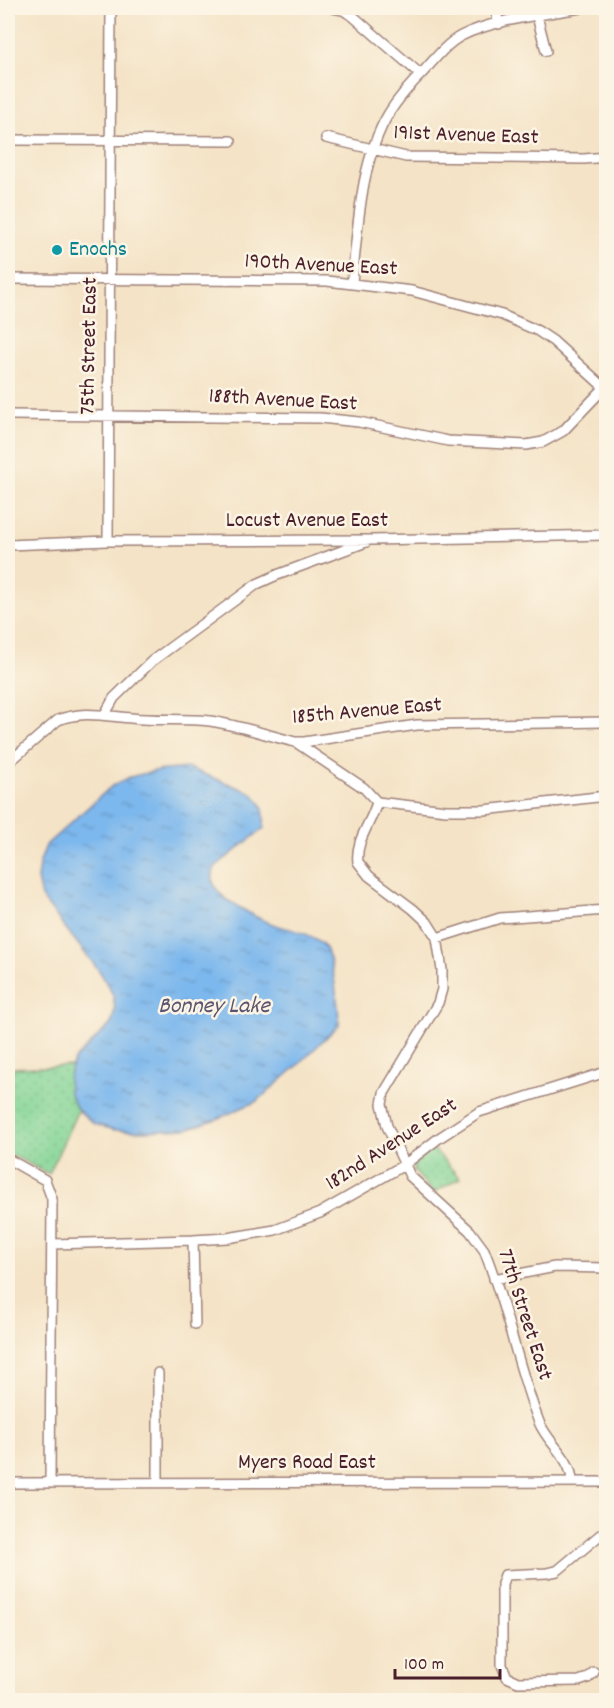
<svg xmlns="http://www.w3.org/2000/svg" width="614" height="1708" font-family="Dekko,sans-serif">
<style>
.park{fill:url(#park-dots);stroke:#667a60;stroke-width:1.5}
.water{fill:url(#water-ripples);stroke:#626b8c;stroke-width:1.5}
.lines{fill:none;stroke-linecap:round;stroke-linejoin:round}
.minor-casing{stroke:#9f8178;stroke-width:12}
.minor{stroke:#fff;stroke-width:9}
.culture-dot{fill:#0f9aa8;stroke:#fcf5e5;stroke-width:2}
.labels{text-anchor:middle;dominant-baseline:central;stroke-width:5;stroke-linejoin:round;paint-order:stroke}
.street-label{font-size:22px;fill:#4a1f2b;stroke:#fcf5e5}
.culture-label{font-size:22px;fill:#0d838f;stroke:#fcf5e5;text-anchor:start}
.water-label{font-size:24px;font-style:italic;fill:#5b546f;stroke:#fcf5e5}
</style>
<defs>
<pattern id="park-dots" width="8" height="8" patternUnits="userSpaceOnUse" patternTransform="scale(1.5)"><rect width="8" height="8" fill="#82d496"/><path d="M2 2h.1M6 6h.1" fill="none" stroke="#72b681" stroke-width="1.8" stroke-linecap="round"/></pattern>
<pattern id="water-ripples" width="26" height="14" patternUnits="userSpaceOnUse" patternTransform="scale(1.5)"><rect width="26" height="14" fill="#7bb7ed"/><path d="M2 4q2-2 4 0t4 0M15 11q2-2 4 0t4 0" fill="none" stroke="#6794c0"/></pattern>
</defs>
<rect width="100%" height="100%" fill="#fcf5e5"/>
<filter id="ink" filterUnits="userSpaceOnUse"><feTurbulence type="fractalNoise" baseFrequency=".0167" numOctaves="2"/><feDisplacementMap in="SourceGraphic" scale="12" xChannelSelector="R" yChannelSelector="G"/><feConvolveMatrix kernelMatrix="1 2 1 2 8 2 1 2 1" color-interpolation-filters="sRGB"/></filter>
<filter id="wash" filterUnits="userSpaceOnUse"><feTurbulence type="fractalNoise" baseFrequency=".008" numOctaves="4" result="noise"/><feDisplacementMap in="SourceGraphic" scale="24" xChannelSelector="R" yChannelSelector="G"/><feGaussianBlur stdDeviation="1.35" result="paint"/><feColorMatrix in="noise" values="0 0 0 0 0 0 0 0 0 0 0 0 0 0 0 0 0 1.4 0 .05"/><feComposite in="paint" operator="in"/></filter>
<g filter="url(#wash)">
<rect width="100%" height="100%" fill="#f4e3c6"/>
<path class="park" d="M 72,1066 C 66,1084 70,1094 78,1110 L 49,1174 L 8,1153 L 8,1068 Z
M 433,1148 L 460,1178 L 433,1193 L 414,1171 C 412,1159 425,1154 433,1148 Z"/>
<path class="water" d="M 188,768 L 250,792 C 264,803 265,811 264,828 L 215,867 C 208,883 217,892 229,901 C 243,910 255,917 270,923 C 286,929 315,933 325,947 C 333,958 339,1010 339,1025 L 296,1067 L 257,1101 L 217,1119 L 187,1129 L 142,1131 L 115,1130 L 94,1124 L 78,1110 L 69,1093 L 68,1078 L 74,1060 L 111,1024 L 115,1010 L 113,995 L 100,972 L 41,897 L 37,879 L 39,865 L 46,845 L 112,786 L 130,777 L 155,771 Z"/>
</g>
<g filter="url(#ink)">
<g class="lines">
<g class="minor-casing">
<path id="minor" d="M 333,8 L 343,10 L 354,17 L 420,74
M 495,8 L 499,24
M 537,16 L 546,51
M 326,138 L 406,157 L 584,159 L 606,157
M 8,140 L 231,141
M 8,279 L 327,281 L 412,291 L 502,315 L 538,331 L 553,341 L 606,389
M 352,282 C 358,228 360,161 389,113 C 399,97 411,84 424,71 C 435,59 446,44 461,36 C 492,20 545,14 581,8
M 8,415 L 320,418 L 359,422 L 448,441 L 526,445 L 543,442 L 563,431 L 605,387
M 108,541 L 111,8
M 8,545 L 108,541 L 372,540 L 606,535
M 105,714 L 114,698 L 152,661 L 257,584 L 277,575 L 366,542
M 297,743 L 364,788 L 377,802
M 8,763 L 58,720 C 82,710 106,716 131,718 C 157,721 183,718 210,721 C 238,725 267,735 295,742 L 304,742 L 417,725 L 606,722
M 377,802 C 372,822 355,840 358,862 L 369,876 L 413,909 L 427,922 L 437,938 L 442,970 L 442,989 L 438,1003 L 384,1093 L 382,1104 L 387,1126 L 410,1176 L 470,1231 L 484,1250 C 507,1306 517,1366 539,1422 C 548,1444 571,1457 572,1481
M 377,802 L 446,810 L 484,810 L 606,796
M 437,938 L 500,918 L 606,910
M 8,1159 L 45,1180 L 52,1199 L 50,1483
M 193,1240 L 195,1324
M 52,1244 L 193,1240 L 227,1238 L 275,1230 L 320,1213 L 404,1165 L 439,1138 L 479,1112 L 606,1072
M 494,1279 L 555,1267 L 606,1268
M 158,1373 L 158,1482
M 8,1483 L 606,1482
M 594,1672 L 588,1678 L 579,1681 L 518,1682 L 507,1677 L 502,1665 L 502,1584 L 505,1575 L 547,1573 L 557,1571 L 606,1530"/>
</g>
<use href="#minor" class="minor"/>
</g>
</g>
<circle class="culture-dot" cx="57" cy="250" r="6"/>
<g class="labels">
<g class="street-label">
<text transform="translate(466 136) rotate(2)">191st Avenue East</text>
<text transform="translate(321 266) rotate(3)">190th Avenue East</text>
<text transform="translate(90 346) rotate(-89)">75th Street East</text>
<text transform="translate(283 401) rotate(3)">188th Avenue East</text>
<text x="307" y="521">Locust Avenue East</text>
<text transform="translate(367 712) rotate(-5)">185th Avenue East</text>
<text transform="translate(392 1145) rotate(-33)">182nd Avenue East</text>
<text transform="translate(524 1315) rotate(72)">77th Street East</text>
<text x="307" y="1463">Myers Road East</text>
</g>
<g class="culture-label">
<text x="69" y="250">Enochs</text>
</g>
<g class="water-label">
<text x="214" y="1007">Bonney Lake</text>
</g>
</g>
<rect width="614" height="1708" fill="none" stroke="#fcf5e5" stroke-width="30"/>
<path d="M395 1669v9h105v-9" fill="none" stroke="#4a1f2b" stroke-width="3"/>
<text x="404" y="1669" font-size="18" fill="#4a1f2b" stroke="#fcf5e5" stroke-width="4.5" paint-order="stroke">100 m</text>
</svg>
